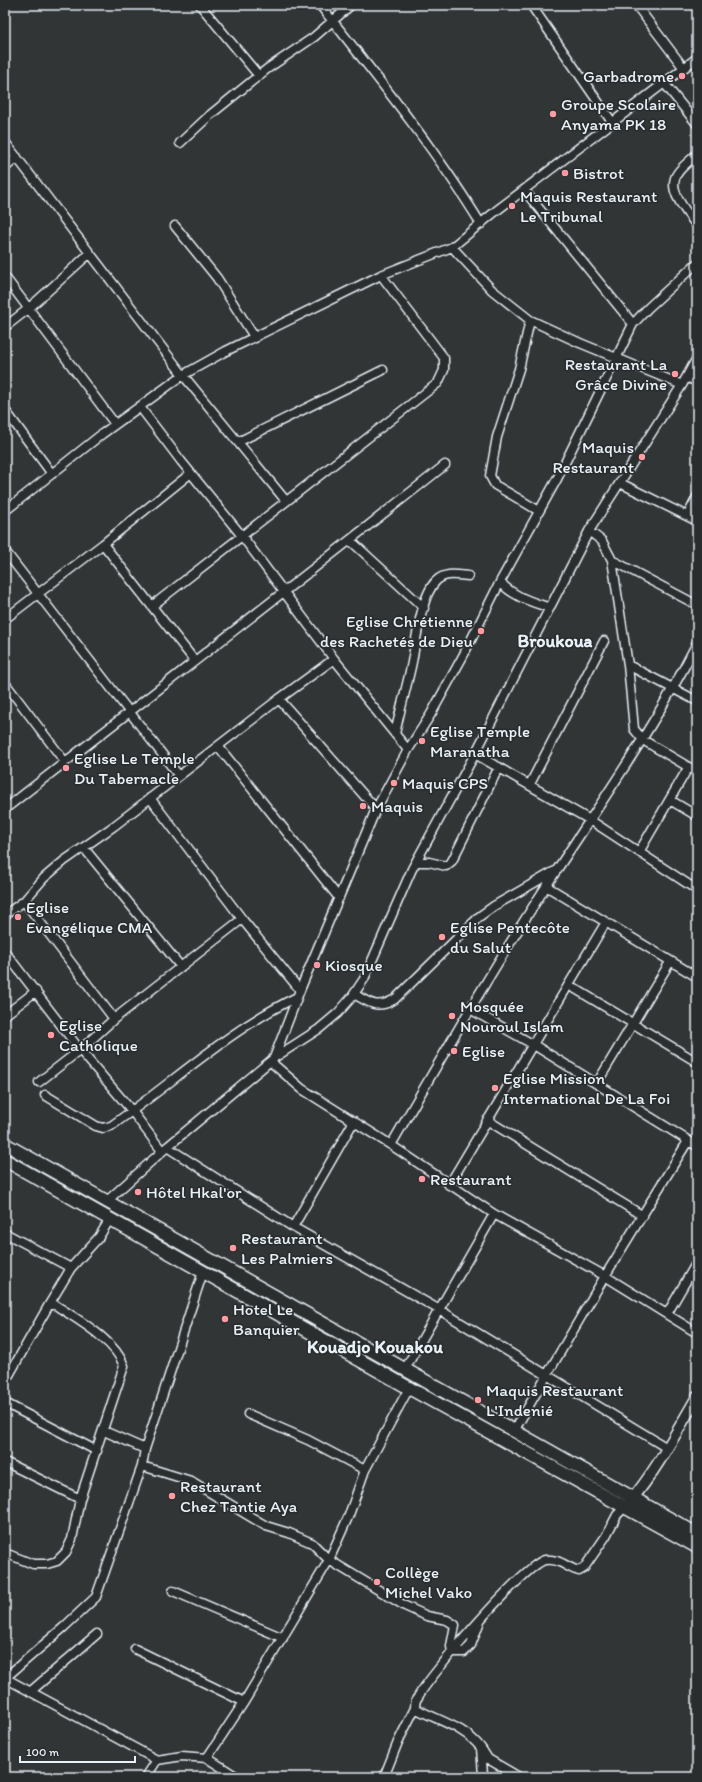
<svg xmlns="http://www.w3.org/2000/svg" width="702" height="1782" font-family="Itim,sans-serif">
<style>
.built{fill:#3f4244}
.lines{fill:none;stroke-linecap:round;stroke-linejoin:round}
.minor-casing{stroke:#e8f1f8;stroke-width:11}
.tertiary-casing{stroke:#e8f1f8;stroke-width:13}
.primary-casing{stroke:#e8f1f8;stroke-width:15}
.minor{stroke:#2a2d2e;stroke-width:8}
.tertiary{stroke:#2a2d2e;stroke-width:10}
.primary{stroke:#2a2d2e;stroke-width:12}
.poi-dot{fill:#ff9aa2;stroke:#2a2d2e;stroke-width:1.5}
.labels{text-anchor:middle;dominant-baseline:central;stroke-width:3.5;stroke-linejoin:round;paint-order:stroke}
.poi-label{font-size:17px;fill:#e8f1f8;stroke:#2a2d2e;text-anchor:start}
.neighbourhood-label{font-size:18px;font-weight:bold;fill:#e8f1f8;stroke:#2a2d2e}
</style>
<rect width="100%" height="100%" fill="#323536"/>
<filter id="ink" filterUnits="userSpaceOnUse"><feTurbulence type="fractalNoise" baseFrequency=".025" numOctaves="2"/><feDisplacementMap in="SourceGraphic" scale="8" xChannelSelector="R" yChannelSelector="G"/><feConvolveMatrix kernelMatrix="1 2 1 2 8 2 1 2 1" color-interpolation-filters="sRGB"/></filter>
<g filter="url(#ink)">
<path class="built" d="M 198,1768 L 215,1777 L 193,1777 Z"/>
<g class="lines">
<g class="minor-casing">
<path id="minor" d="M 200,5 L 259,76
M 320,5 C 376,76 434,147 481,224
M 531,5 L 612,122
M 636,5 L 683,67
M 664,83 L 697,124
M 5,142 L 183,375 L 286,501
M 180,143 L 210,115 L 267,69 L 314,37 L 351,5
M 697,154 C 691,160 681,167 677,174 C 666,191 688,213 697,226
M 5,168 L 17,157
M 524,190 L 633,324
M 175,226 L 217,278 L 255,338
M 452,247 L 492,290 L 530,320 L 580,343 L 682,385
M 5,277 L 115,424
M 530,320 L 519,369 L 497,437 L 490,476 L 495,485 L 539,511
M 5,327 L 28,309 L 90,253
M 687,377 L 697,382
M 140,407 L 181,461 L 242,536 L 334,659 L 408,750
M 5,410 L 52,474
M 238,442 L 383,370
M 620,483 L 697,521
M 5,511 L 102,434 L 183,375 L 226,351 L 381,275 L 452,247 L 496,211 L 697,58
M 688,515 L 697,497
M 589,531 L 602,541 L 612,560 L 628,665 L 634,729 L 643,740 L 697,772
M 350,540 L 424,608
M 103,544 L 194,660
M 5,551 L 179,776
M 612,560 L 697,605
M 500,582 C 514,597 530,601 550,608
M 152,606 L 438,383 L 444,370 L 444,358 L 381,275
M 5,619 L 103,544 L 191,473
M 628,665 L 697,701
M 5,683 L 65,762
M 279,699 L 376,809
M 395,734 C 400,710 407,686 412,662 C 416,641 421,596 436,581 C 445,572 457,575 468,576
M 218,746 L 339,898
M 475,754 L 590,820 L 697,890
M 530,784 L 604,641
M 150,798 L 242,919 L 300,990
M 670,800 L 697,816
M 5,809 C 152,694 299,581 445,465
M 84,848 L 181,967
M 639,852 L 688,768
M 416,862 L 429,862 L 446,866 L 452,861 L 499,767
M 546,886 L 697,977
M 5,915 L 24,901
M 5,952 L 80,1050 L 132,1111 L 162,1151
M 569,985 L 697,1062
M 354,994 C 370,1003 377,1010 395,999 L 480,916 L 494,906 L 553,872
M 470,1009 L 534,1045 L 697,1146
M 5,1015 L 36,991
M 114,1019 L 24,901 L 44,878 L 64,861 L 114,826 L 279,699 L 334,659
M 274,1058 L 300,990 L 376,809 L 408,750 L 431,714 L 463,656 L 500,582 L 557,479 L 633,324 L 648,308 L 697,263
M 271,1062 L 302,1089 L 391,1145 L 494,1214 L 605,1276 L 697,1333
M 39,1082 L 80,1050 L 114,1019 L 242,919
M 597,1083 L 670,962
M 45,1095 L 96,1126 L 103,1128 L 111,1126 C 173,1083 228,1030 297,997
M 487,1120 L 643,1216
M 391,1145 C 442,1057 492,969 547,885 C 599,805 654,728 697,643
M 167,1147 L 293,1227 L 438,1309 L 667,1448
M 449,1185 L 606,922
M 107,1201 L 167,1147 L 274,1058 L 319,1029 L 338,1013 L 352,997 L 364,979 L 412,869 L 475,754 L 589,531 L 682,385 L 697,358
M 293,1227 L 354,1121
M 5,1233 L 71,1268
M 667,1314 L 697,1262
M 405,1369 L 494,1214
M 5,1382 L 50,1303
M 5,1403 L 97,1451
M 248,1414 L 308,1440 L 365,1470
M 104,1431 L 145,1449
M 514,1431 L 605,1276 L 688,1141
M 5,1462 L 80,1499
M 142,1466 L 191,1481 L 266,1526 L 289,1533 L 312,1543 L 329,1560 L 405,1606 L 427,1616 L 447,1620 L 455,1625 L 451,1646 L 452,1652 L 464,1652 L 471,1645 L 480,1621
M 5,1553 L 33,1564 L 47,1564 L 57,1561 L 66,1552 L 72,1539 L 80,1499 L 124,1366 C 116,1341 78,1320 57,1306 L 50,1303 L 71,1268 L 99,1237 L 110,1219
M 173,1591 L 283,1638
M 135,1649 L 244,1702
M 5,1678 L 157,1760 L 182,1756 L 207,1758 L 244,1702 L 329,1560 L 349,1515 L 365,1470 L 409,1388
M 5,1678 L 64,1627 L 96,1597 L 142,1466 L 145,1449 L 203,1272
M 30,1692 L 97,1634
M 481,1748 C 464,1726 438,1721 415,1708 C 415,1704 415,1700 418,1697 C 430,1675 525,1564 545,1560 C 559,1558 567,1568 579,1571 L 584,1568 L 606,1536 L 617,1515 L 625,1507
M 207,1758 L 237,1777
M 146,1777 L 157,1760
M 384,1777 L 398,1742 L 415,1708
M 481,1777 L 483,1775 L 481,1748 L 488,1759 L 519,1777"/>
</g>
<g class="tertiary-casing">
<path id="tertiary" d="M 629,1503 C 656,1471 676,1433 697,1397"/>
</g>
<g class="primary-casing">
<path id="primary" d="M 5,1144 L 697,1534
M 5,1160 L 409,1388 L 697,1547"/>
</g>
<use href="#minor" class="minor"/>
<use href="#tertiary" class="tertiary"/>
<use href="#primary" class="primary"/>
</g>
</g>
<g class="poi-dot">
<circle cx="682" cy="76" r="4"/>
<circle cx="553" cy="114" r="4"/>
<circle cx="565" cy="173" r="4"/>
<circle cx="512" cy="206" r="4"/>
<circle cx="675" cy="374" r="4"/>
<circle cx="642" cy="457" r="4"/>
<circle cx="481" cy="631" r="4"/>
<circle cx="422" cy="741" r="4"/>
<circle cx="66" cy="768" r="4"/>
<circle cx="394" cy="783" r="4"/>
<circle cx="363" cy="806" r="4"/>
<circle cx="18" cy="917" r="4"/>
<circle cx="442" cy="937" r="4"/>
<circle cx="317" cy="965" r="4"/>
<circle cx="452" cy="1016" r="4"/>
<circle cx="51" cy="1035" r="4"/>
<circle cx="454" cy="1051" r="4"/>
<circle cx="495" cy="1088" r="4"/>
<circle cx="422" cy="1179" r="4"/>
<circle cx="138" cy="1192" r="4"/>
<circle cx="233" cy="1248" r="4"/>
<circle cx="225" cy="1319" r="4"/>
<circle cx="478" cy="1400" r="4"/>
<circle cx="172" cy="1496" r="4"/>
<circle cx="377" cy="1582" r="4"/>
</g>
<g class="labels">
<g class="poi-label">
<text x="674" y="76" text-anchor="end">Garbadrome</text>
<text x="561" y="104">Groupe Scolaire<tspan x="561" dy="20">Anyama PK 18</tspan></text>
<text x="573" y="173">Bistrot</text>
<text x="520" y="196">Maquis Restaurant<tspan x="520" dy="20">Le Tribunal</tspan></text>
<text x="667" y="364" text-anchor="end">Restaurant La<tspan x="667" dy="20">Grâce Divine</tspan></text>
<text x="634" y="447" text-anchor="end">Maquis<tspan x="634" dy="20">Restaurant</tspan></text>
<text x="473" y="621" text-anchor="end">Eglise Chrétienne<tspan x="473" dy="20">des Rachetés de Dieu</tspan></text>
<text x="430" y="731">Eglise Temple<tspan x="430" dy="20">Maranatha</tspan></text>
<text x="74" y="758">Eglise Le Temple<tspan x="74" dy="20">Du Tabernacle</tspan></text>
<text x="402" y="783">Maquis CPS</text>
<text x="371" y="806">Maquis</text>
<text x="26" y="907">Eglise<tspan x="26" dy="20">Evangélique CMA</tspan></text>
<text x="450" y="927">Eglise Pentecôte<tspan x="450" dy="20">du Salut</tspan></text>
<text x="325" y="965">Kiosque</text>
<text x="460" y="1006">Mosquée<tspan x="460" dy="20">Nouroul Islam</tspan></text>
<text x="59" y="1025">Eglise<tspan x="59" dy="20">Catholique</tspan></text>
<text x="462" y="1051">Eglise</text>
<text x="503" y="1078">Eglise Mission<tspan x="503" dy="20">International De La Foi</tspan></text>
<text x="430" y="1179">Restaurant</text>
<text x="146" y="1192">Hôtel Hkal'or</text>
<text x="241" y="1238">Restaurant<tspan x="241" dy="20">Les Palmiers</tspan></text>
<text x="233" y="1309">Hotel Le<tspan x="233" dy="20">Banquier</tspan></text>
<text x="486" y="1390">Maquis Restaurant<tspan x="486" dy="20">L'Indenié</tspan></text>
<text x="180" y="1486">Restaurant<tspan x="180" dy="20">Chez Tantie Aya</tspan></text>
<text x="385" y="1572">Collège<tspan x="385" dy="20">Michel Vako</tspan></text>
</g>
<g class="neighbourhood-label">
<text x="555" y="641">Broukoua</text>
<text x="375" y="1347">Kouadjo Kouakou</text>
</g>
</g>
<rect width="702" height="1782" fill="none" stroke="#2a2d2e" stroke-width="20"/>
<rect x="10" y="10" width="682" height="1762" fill="none" stroke="#e8f1f8" stroke-width="1.5" filter="url(#ink)"/>
<path d="M20 1756v6h115v-6" fill="none" stroke="#e8f1f8" stroke-width="2"/>
<text x="26" y="1756" font-size="12" fill="#e8f1f8" stroke="#2a2d2e" stroke-width="3" paint-order="stroke">100 m</text>
</svg>
